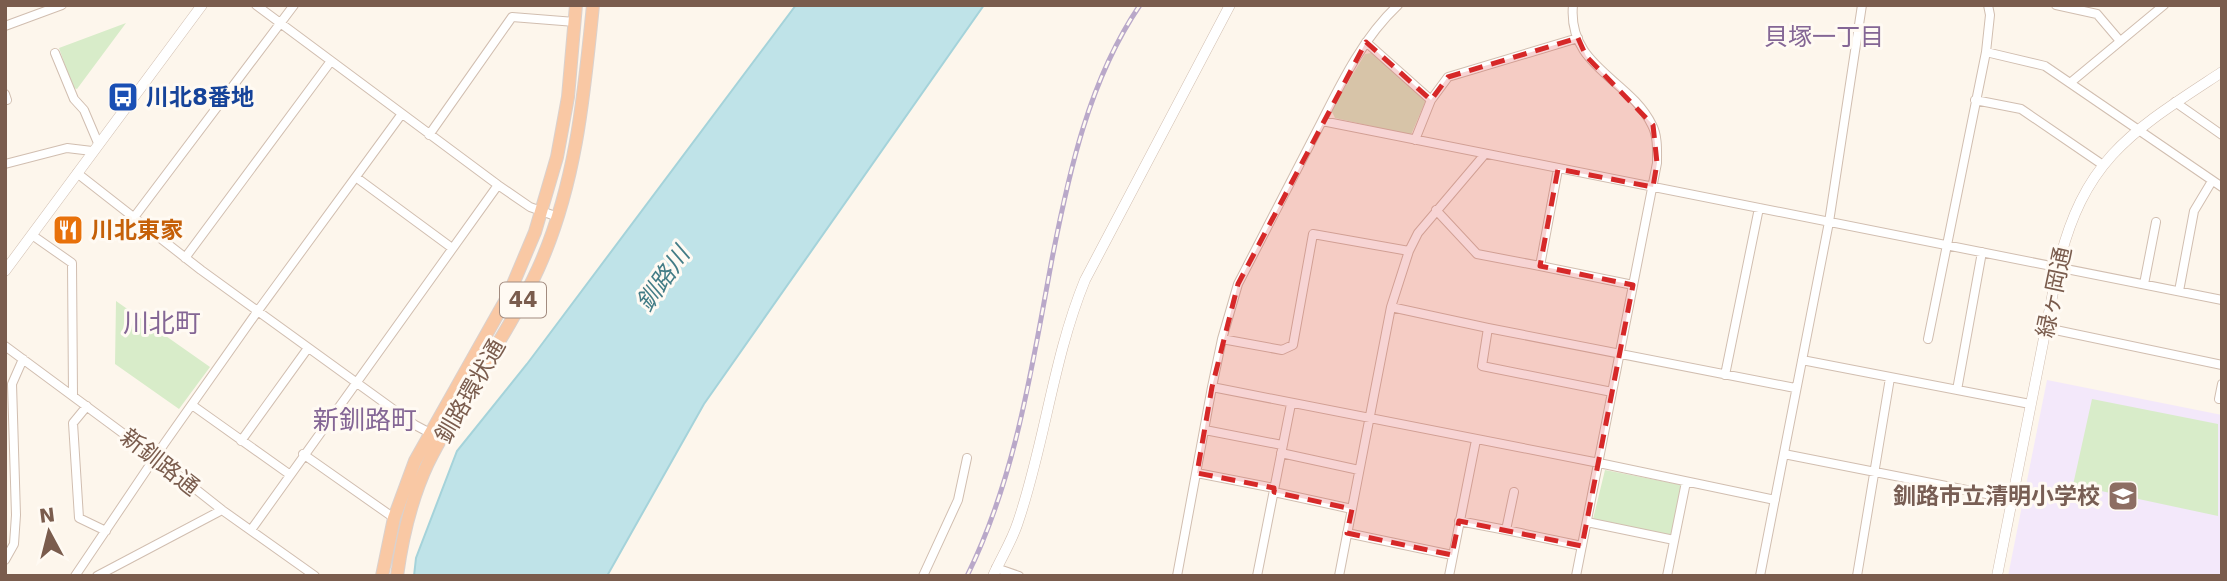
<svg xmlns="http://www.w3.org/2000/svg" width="2227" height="581" font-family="'DejaVu Sans','Noto Sans JP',sans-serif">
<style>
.education{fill:#f3e8fa}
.green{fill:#d8ecc9}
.water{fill:#bfe3e8;stroke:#a5d3da;stroke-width:2}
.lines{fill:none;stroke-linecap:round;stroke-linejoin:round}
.minor-casing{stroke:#d1beb0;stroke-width:10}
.tertiary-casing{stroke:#d1beb0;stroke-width:11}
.trunk-casing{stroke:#dad1cd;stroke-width:14}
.minor{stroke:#fff;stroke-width:8}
.tertiary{stroke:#fff;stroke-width:10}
.trunk{stroke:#f9c8a4;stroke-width:12}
.rail-casing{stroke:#b9a8c9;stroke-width:5}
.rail{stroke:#fffaf3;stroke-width:2.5;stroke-dasharray:8;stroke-linecap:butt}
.marked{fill:#d62828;fill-opacity:0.2;stroke:#d62828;stroke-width:5;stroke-dasharray:14 9;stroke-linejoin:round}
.labels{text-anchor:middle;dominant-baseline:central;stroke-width:6;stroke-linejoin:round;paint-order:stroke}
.shield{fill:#fffaf3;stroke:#a28b7f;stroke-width:2}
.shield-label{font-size:21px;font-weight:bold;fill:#7a5c4d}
.transit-label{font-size:23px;font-weight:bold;fill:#164399;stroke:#fffaf3;text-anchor:start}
.food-label{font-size:23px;font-weight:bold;fill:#c56008;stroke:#fffaf3;text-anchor:start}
.street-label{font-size:23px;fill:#7a5c4d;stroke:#fffaf3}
.education-label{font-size:23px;font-weight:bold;fill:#785e54;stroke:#fffaf3;text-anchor:end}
.neighbourhood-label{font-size:24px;fill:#846695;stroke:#fffaf3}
.water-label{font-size:24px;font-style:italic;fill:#437c86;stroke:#fffaf3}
.quarter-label{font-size:26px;fill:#846695;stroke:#fffaf3}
</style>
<rect width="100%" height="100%" fill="#fdf6ec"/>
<path class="education" d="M 2047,380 L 2222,415 L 2222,576 L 2008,576 Z"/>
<path class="green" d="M 126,23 L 77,89 L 73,88 L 59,48 Z
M 1371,53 L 1426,100 L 1411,135 L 1335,118 L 1331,110 L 1365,54 Z
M 116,301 L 210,367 L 179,409 L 115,364 Z
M 2092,399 L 2218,424 L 2218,516 L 2073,485 Z
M 1605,470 L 1682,485 L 1671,535 L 1593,519 Z"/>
<path class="water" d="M 796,5 L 984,5 L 704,404 L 607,576 L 414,576 L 416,558 L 457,451 L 527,364 Z"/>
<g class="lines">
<g class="minor-casing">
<path id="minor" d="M 256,5 L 498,185 L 530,207 L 558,217
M 1573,5 C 1567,67 1630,79 1652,125 C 1658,136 1657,151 1657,163 L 1576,576
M 2056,5 L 2097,14 L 2120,41
M 5,26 L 62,5
M 1366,42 L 1431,100
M 1986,52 L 2045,66 L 2222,187
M 55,53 L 74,99 L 84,110 L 98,143
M 2070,83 L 2164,5
M 5,94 L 7,100
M 1975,100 L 2021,109 L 2103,165
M 2175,102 L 2222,135
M 1322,121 C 1343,79 1364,37 1398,5
M 429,135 L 512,17 L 575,22
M 1415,140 L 1431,100 L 1448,77 L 1578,38
M 5,164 L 67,148 L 92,151
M 77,173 L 201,270 L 415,425 L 430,433
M 357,178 L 452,248
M 1436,210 L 1477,254 L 1540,266 L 1558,169
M 135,216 L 294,5
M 32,235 L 72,263 L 73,396
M 185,258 L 331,61
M 1540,266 L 1633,285
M 2144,284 L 2156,222
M 2179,291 L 2194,211 L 2212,181
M 1391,307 L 1488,328 L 1795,388
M 1488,328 L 1482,366 L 1612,392
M 2046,328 L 2222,365
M 1222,339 L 1282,350 L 1293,345 L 1313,234 L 1409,251
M 1928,339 L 1986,52 L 1990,15 L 1988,5
M 5,346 L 155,457 L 222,510 L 315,576
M 1802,360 L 2030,404
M 1725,375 L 1759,208
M 1212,387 L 1599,463 L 1775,500
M 1957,390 L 1982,252
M 2219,399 L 2222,384
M 192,405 L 289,474
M 87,406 L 73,423 L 79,518 L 106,531
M 1205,430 L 1282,445
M 241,441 L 308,348
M 1281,453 L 1359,470
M 303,454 L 394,518
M 1784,454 L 2012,499
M 1197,473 L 1274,488
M 1274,492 L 1352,509
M 1459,521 L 1506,530 L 1514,492
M 1587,522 L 1674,540
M 251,530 L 498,185
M 1506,530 L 1582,546
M 1347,533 L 1452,555
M 5,560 L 14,544 L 16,515 L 12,384 L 23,359
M 996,568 L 1019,576
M 75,576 L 164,444 L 257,312 L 401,115
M 97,576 L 222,510
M 923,576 L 958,500 L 967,458
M 1177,576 L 1212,387 L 1222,339 L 1238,284 L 1322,121 L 2222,300
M 1257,576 L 1291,404
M 1339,576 L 1391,307 L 1409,251 L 1418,233 L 1485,154
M 1449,576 L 1476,440
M 1667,576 L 1686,482
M 1760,576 L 1829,222 L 1862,5
M 1857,576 L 1890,378"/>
</g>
<g class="tertiary-casing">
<path id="tertiary" d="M 5,271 L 202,5
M 993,576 C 1001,558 1012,541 1018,522 C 1045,443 1053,358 1085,280 L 1230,5
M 1997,576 L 2058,267 C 2084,157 2134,130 2222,72"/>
</g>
<g class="trunk-casing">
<path id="trunk" d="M 382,576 L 394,518 L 415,461 L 508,296 L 535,232 L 557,157 L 568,97 L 576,5
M 397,576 C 402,539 412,497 428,463 C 461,397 507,337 538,269 C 576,185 584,96 593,5"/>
</g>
<use href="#minor" class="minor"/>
<use href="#tertiary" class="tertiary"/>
<use href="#trunk" class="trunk"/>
<g class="rail-casing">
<path id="rail" d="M 967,576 C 1016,477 1032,366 1052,259 C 1069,172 1089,80 1140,5"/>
</g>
<use href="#rail" class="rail"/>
</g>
<path class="marked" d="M 1578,38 L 1586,56 L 1653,125 L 1657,163 L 1653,187 L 1558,169 L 1540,266 L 1633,285 L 1582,546 L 1459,521 L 1452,555 L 1347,533 L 1352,509 L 1274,492 L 1274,488 L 1197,473 L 1212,387 L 1238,284 L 1366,42 L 1431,100 L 1448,77 Z"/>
<defs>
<g id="bus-square" transform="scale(1.575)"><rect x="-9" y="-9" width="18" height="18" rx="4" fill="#1a4fb4" stroke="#fffaf3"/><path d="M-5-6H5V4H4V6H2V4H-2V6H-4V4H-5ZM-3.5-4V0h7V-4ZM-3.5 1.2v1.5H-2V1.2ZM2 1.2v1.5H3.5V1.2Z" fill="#fff"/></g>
<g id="restaurant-square" transform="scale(1.575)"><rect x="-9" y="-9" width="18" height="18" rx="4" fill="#e8710a" stroke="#fffaf3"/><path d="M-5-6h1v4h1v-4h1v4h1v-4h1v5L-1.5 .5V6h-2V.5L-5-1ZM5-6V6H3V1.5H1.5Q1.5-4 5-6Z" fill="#fff"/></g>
<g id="school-square" transform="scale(1.575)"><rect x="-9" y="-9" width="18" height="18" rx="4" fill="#8d6e63" stroke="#fffaf3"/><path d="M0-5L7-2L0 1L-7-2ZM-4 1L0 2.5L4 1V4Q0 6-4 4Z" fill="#fff"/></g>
</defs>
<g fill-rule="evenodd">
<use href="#bus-square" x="123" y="97"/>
<use href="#restaurant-square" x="68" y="230"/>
<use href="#school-square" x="2123" y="496"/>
</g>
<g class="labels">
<rect class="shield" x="500" y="282.5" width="46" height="35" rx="5"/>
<g class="shield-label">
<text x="523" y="300">44</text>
</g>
<g class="transit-label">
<text x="146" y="97">川北8番地</text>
</g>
<g class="food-label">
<text x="91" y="230">川北東家</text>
</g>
<g class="street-label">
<text transform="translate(2054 292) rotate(-78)">緑ヶ岡通</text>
<text transform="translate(470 391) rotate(-60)">釧路環状通</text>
<text transform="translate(160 462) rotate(38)">新釧路通</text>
</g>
<g class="education-label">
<text x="2100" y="496">釧路市立清明小学校</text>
</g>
<g class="neighbourhood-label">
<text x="1824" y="37">貝塚一丁目</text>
</g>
<g class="water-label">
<text transform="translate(663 279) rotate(-55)">釧路川</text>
</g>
<g class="quarter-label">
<text x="162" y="323">川北町</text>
<text x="365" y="420">新釧路町</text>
</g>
</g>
<rect width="2227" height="581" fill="none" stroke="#7a5c4d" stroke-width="14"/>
<g transform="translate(49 532) rotate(353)" stroke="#fffaf3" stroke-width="5" paint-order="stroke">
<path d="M0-5L12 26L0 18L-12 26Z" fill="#7a5c4d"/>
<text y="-10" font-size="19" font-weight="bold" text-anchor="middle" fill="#7a5c4d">N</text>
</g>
</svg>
